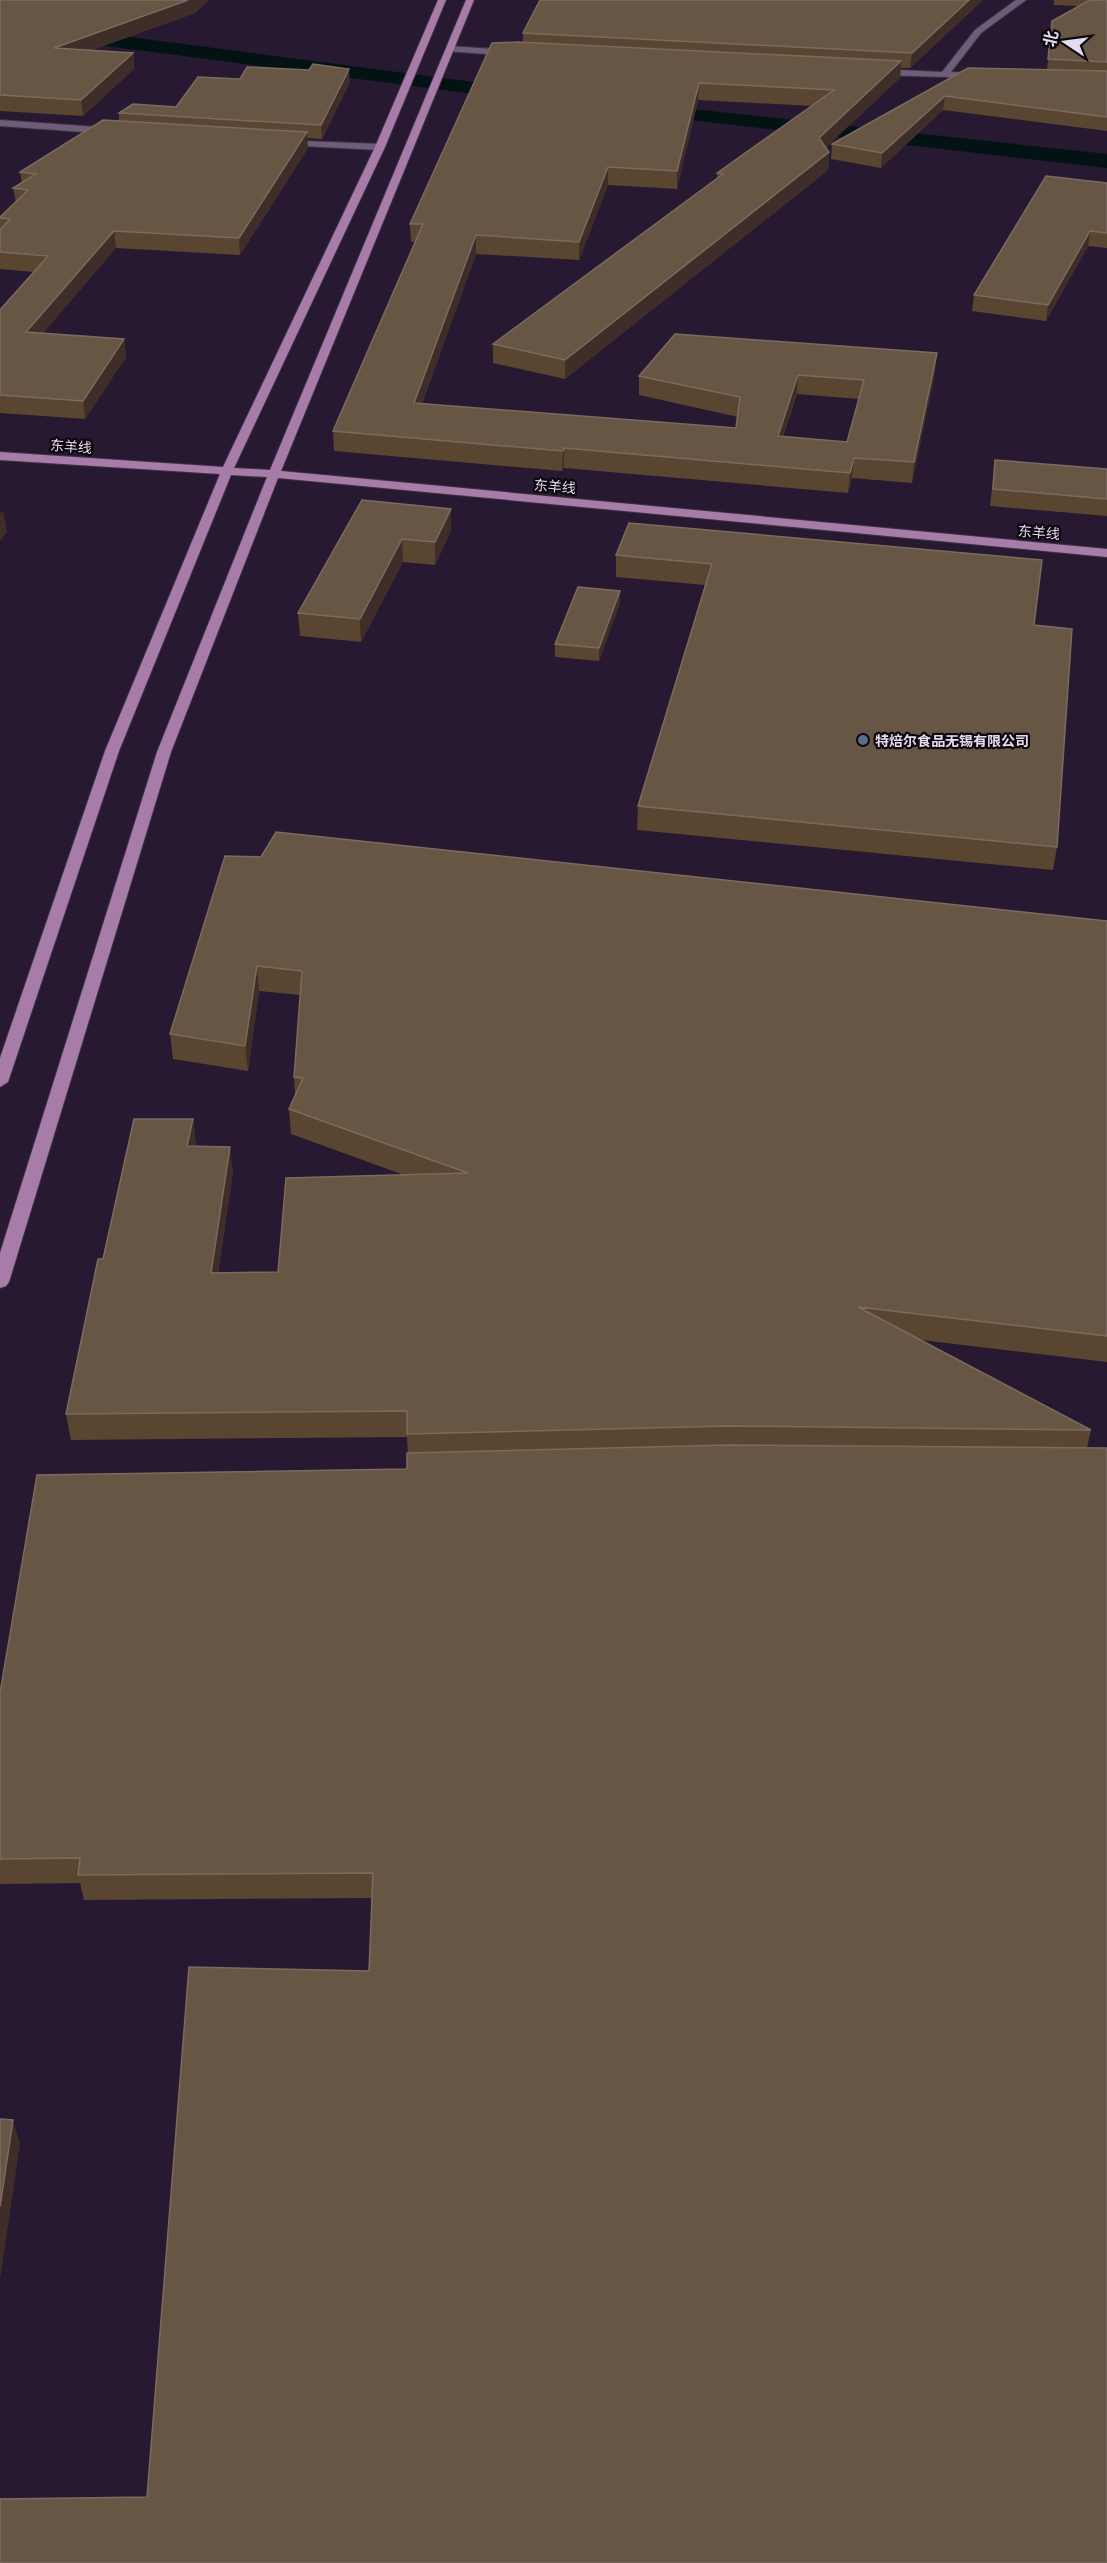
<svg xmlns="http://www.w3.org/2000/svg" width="1107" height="2563" font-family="Inter,'Noto Sans SC',sans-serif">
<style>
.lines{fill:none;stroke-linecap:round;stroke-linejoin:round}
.canal{fill:#031212;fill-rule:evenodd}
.minor-casing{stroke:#3f3447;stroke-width:2}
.major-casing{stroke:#3f3447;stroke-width:2}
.minor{fill:#6d5d79;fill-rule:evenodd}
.major{fill:#a87ca8;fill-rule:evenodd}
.wall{fill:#594530;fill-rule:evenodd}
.shaded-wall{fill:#3e2d28}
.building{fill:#685644;stroke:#7b6b5f;stroke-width:1.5;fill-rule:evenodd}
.service-dot{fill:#5c6f8a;stroke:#0d0711;stroke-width:2}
.labels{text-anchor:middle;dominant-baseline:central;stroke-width:4.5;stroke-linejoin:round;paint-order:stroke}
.far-street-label{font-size:14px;fill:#e5dcec;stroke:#0d0711}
.far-poi-label{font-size:14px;font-weight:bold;fill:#e5dcec;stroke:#0d0711;text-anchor:start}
</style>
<rect width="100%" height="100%" fill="#271931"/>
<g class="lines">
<path class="canal" d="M 0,20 L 528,89 L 535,91 L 538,95 L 535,99 L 528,101 L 0,32 Z
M 637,103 L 1107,154 L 1107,168 L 630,113 L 626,109 L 630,105 Z"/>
<g class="minor-casing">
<path id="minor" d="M 1016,0 L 1026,0 L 981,33 L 951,72 L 979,73 L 982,74 L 982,78 L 878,75 L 874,72 L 878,69 L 942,72 L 975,30 Z
M 448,46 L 512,50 L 516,53 L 512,56 L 445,51 Z
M 0,120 L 112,128 L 117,131 L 112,134 L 0,126 Z
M 280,140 L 380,144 L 385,147 L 380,150 L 283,145 L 280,144 Z"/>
</g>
<g class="major-casing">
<path id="major" d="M 438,0 L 446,0 L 385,147 L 234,468 L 270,470 L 466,0 L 474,0 L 281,471 L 1107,549 L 1107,557 L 278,478 L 171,752 L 9,1282 L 6,1286 L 0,1288 L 0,1253 L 157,752 L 267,477 L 231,475 L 119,751 L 8,1082 L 0,1087 L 0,1058 L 105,751 L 220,474 L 0,460 L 0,452 L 223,467 L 375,147 Z"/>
</g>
<use href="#minor" class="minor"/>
<use href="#major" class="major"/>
</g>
<path class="wall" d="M 0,0 L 209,0 L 195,13 L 92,50 L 133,53 L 134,69 L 83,116 L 0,111 Z
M 983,0 L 910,68 L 901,68 L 900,78 L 826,147 L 829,152 L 828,170 L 565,379 L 493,363 L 493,344 L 717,179 L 717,173 L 812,106 L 698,100 L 677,189 L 608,185 L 579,260 L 476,254 L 422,404 L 736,428 L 738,417 L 639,395 L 639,376 L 935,373 L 912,483 L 852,478 L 848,493 L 564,468 L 562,471 L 334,451 L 333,431 L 415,242 L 411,242 L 410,224 L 523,42 L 523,33 ZM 797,394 L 859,399 L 847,442 L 783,437 Z
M 1054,0 L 1107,0 L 1107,131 L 943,110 L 881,168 L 831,159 L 832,144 L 968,68 L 1047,70 L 1052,21 L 1079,6 L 1054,5 Z
M 350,82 L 322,139 L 307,138 L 308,148 L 240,255 L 116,248 L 43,333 L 124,339 L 126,357 L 85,419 L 0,413 L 0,310 L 34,272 L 0,269 L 0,217 L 16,203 L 13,188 L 22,183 L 20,172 L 119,121 L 119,113 L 176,107 Z
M 1107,183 L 1107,248 L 1088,246 L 1046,321 L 972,311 L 974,295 Z
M 995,460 L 1107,469 L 1107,516 L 990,506 Z
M 362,500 L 451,531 L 435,565 L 403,562 L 361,642 L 300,636 L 298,613 Z
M 629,523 L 1034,625 L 1057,847 L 1053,870 L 637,830 L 638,806 L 705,585 L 616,577 L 616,555 Z
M 620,603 L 599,661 L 555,657 L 555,644 Z
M 225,856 L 1107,921 L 1107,1362 L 921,1340 L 1091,1430 L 1087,1448 L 147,2497 L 369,1971 L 372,1898 L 84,1900 L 80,1883 L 0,1884 L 0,1693 L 407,1469 L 408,1453 L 407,1437 L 71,1440 L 66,1414 L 103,1259 L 193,1119 L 196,1146 L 233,1172 L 218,1273 L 278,1272 L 404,1175 L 291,1134 L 289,1109 L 295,1095 L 294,1077 L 300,995 L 259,991 L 248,1071 L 173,1059 L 170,1034 Z"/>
<path class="shaded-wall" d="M 188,0 L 209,0 L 195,13 L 56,63 L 54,48 Z
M 969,0 L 983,0 L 910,68 L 912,53 Z
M 133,53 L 134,69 L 83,116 L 81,100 Z
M 901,61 L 900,78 L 817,155 L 819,138 Z
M 349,69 L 350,82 L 322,139 L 321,125 Z
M 699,83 L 698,100 L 677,189 L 677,171 Z
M 945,96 L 943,110 L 881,168 L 882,153 Z
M 307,132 L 308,148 L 240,255 L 239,238 Z
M 829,152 L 828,170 L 565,379 L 565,360 Z
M 608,167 L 608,185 L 579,260 L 579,242 Z
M 114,231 L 116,248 L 29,350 L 26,332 Z
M 1090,231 L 1088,246 L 1046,321 L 1048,305 Z
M 476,235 L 476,254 L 415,423 L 414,403 Z
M 124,339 L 126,357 L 85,419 L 83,401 Z
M 937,353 L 935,373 L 912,483 L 914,462 Z
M 798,375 L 797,394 L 776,456 L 778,436 Z
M 564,448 L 564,468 L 562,471 L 563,451 Z
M 854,458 L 852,478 L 848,493 L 850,473 Z
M 451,509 L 451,531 L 435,565 L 435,542 Z
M 3,510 L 7,532 L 0,541 L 0,514 Z
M 402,539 L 403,562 L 361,642 L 360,619 Z
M 620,591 L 620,603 L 599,661 L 599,648 Z
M 257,966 L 259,991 L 248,1071 L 245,1046 Z
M 193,1119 L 196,1144 L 190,1172 L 187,1146 Z
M 230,1147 L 233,1172 L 214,1298 L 211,1273 Z
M 13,2120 L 20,2144 L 0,2280 L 0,2207 Z"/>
<path class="building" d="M 0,0 L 188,0 L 54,48 L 133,53 L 81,100 L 0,95 Z
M 540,0 L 969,0 L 912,53 L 523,33 Z
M 1090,0 L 1107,0 L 1107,62 L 1048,59 L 1052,21 Z
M 518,42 L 901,61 L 819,138 L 829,152 L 565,360 L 493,344 L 723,174 L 717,173 L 834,90 L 699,83 L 677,171 L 608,167 L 579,242 L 476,235 L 414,403 L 736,428 L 740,397 L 639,376 L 675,334 L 937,353 L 914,462 L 854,458 L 850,473 L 564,448 L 563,451 L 333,431 L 423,224 L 410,224 L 492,43 ZM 798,375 L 864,380 L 847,442 L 778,436 Z
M 313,64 L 349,69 L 321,125 L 119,113 L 133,104 L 176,107 L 198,77 L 240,79 L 247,67 L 309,70 Z
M 968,68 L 1107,71 L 1107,117 L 945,96 L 882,153 L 832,144 Z
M 103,120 L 307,132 L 239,238 L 114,231 L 26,332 L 124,339 L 83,401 L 0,395 L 0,310 L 48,256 L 0,252 L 0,230 L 10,219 L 0,218 L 0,217 L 28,190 L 13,188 L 36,174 L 20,172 Z
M 1046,176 L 1107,183 L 1107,233 L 1090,231 L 1048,305 L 974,295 Z
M 995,460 L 1107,469 L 1107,499 L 993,489 Z
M 362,500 L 451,509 L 435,542 L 402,539 L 360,619 L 298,613 Z
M 629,523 L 1042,560 L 1034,625 L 1072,629 L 1057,847 L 638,806 L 712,564 L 616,555 Z
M 578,587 L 620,591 L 599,648 L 555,644 Z
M 276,832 L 1107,921 L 1107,1336 L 858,1307 L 1091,1430 L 729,1426 L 407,1434 L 407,1411 L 66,1414 L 98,1259 L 103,1259 L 134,1119 L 193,1119 L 187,1146 L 230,1147 L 211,1273 L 278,1272 L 286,1178 L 468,1173 L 289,1109 L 303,1078 L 294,1077 L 302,971 L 257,966 L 245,1046 L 170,1034 L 225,856 L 261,857 Z
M 729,1445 L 1107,1448 L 1107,2563 L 0,2563 L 0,2499 L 147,2497 L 189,1967 L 369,1971 L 373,1873 L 78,1875 L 80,1858 L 0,1859 L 0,1693 L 37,1475 L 407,1469 L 407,1453 Z
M 0,2119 L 13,2120 L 0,2207 Z"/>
<circle class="service-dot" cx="863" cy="740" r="6"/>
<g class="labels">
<g class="far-street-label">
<text transform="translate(71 446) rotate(4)">东羊线</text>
<text transform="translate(555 486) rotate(5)">东羊线</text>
<text transform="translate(1039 532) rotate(5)">东羊线</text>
</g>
<g class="far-poi-label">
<text x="875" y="740">特焙尔食品无锡有限公司</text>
</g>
</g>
<g transform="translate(1065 42) rotate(283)" stroke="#0d0711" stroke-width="4.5" paint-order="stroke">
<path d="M0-4.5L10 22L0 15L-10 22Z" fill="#e5dcec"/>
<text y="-9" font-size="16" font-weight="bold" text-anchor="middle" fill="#e5dcec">北</text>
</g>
</svg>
